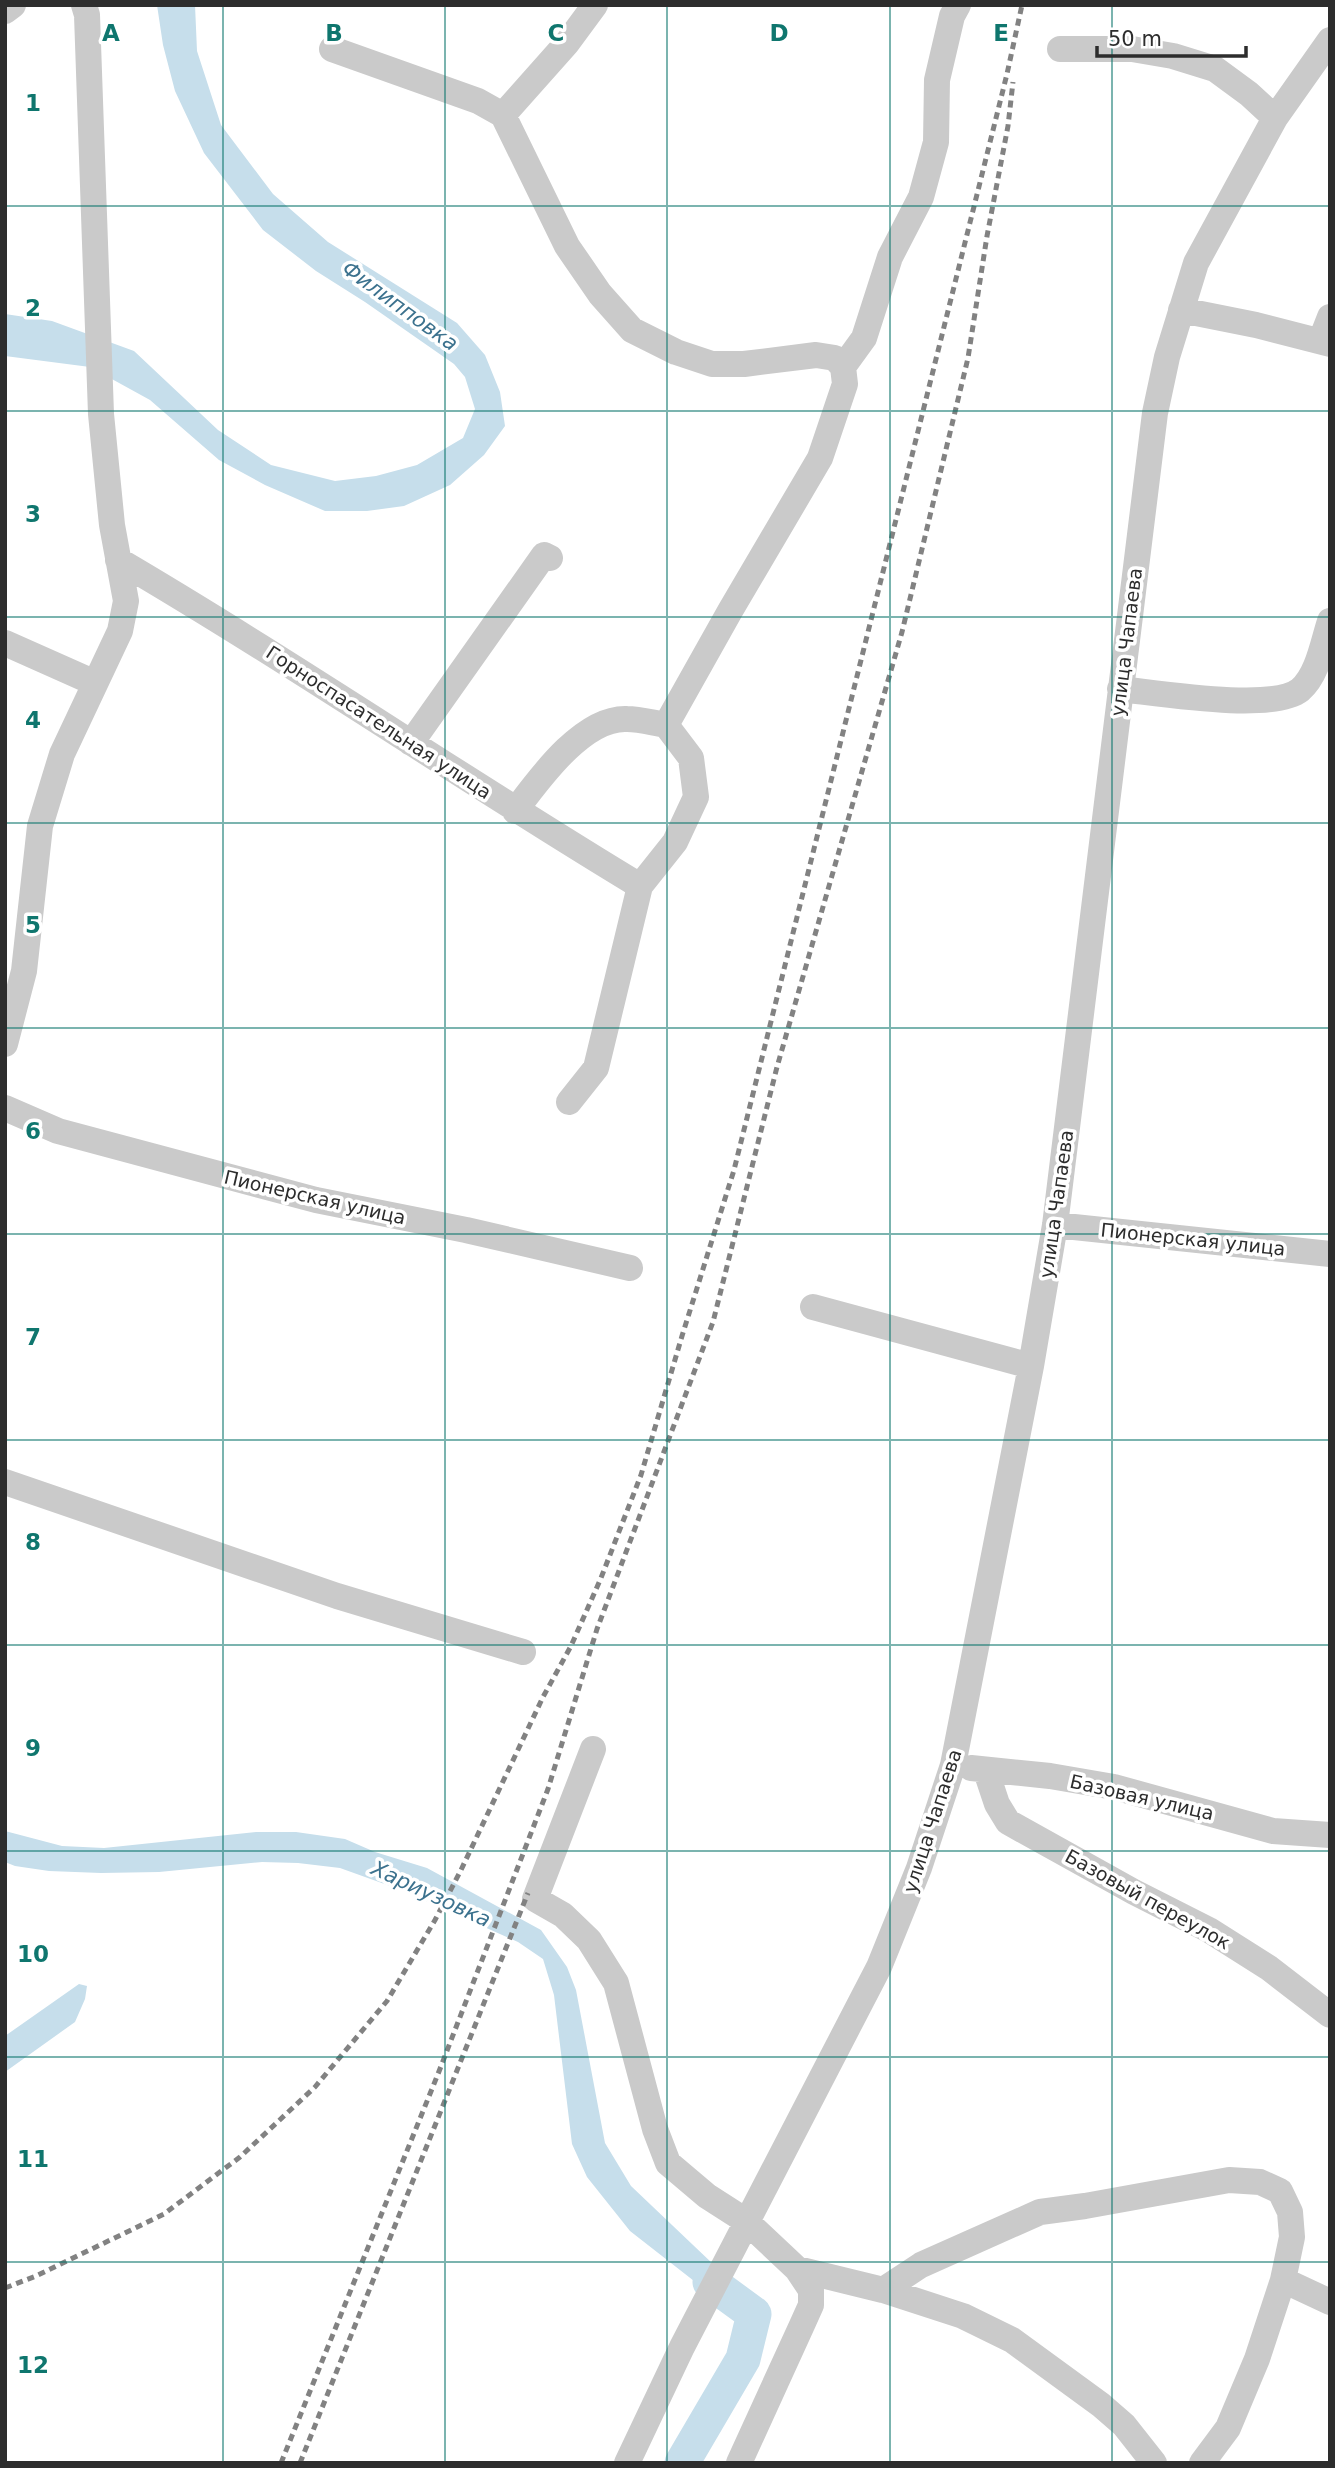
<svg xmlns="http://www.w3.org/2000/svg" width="1335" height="2468" font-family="'DejaVu Sans',sans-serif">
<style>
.water{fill:#c6deeb}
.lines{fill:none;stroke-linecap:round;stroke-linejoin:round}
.river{stroke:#c6deeb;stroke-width:35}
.minor{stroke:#cacaca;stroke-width:26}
.rail{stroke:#828282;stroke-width:5;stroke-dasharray:7 5;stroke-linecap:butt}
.grid{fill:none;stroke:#0f766e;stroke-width:2;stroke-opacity:0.55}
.labels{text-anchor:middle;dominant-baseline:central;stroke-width:7;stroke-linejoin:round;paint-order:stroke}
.street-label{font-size:19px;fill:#2d2d2d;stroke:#fff}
.water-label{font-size:21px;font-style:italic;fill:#3c728e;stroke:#fff}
.grid-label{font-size:23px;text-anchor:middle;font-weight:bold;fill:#0f766e;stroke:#fff;stroke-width:7;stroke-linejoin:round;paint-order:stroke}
</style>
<rect width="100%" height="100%" fill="#fff"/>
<path class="water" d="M 157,5 L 195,5 L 197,51 L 221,125 L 273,194 L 328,242 L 457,323 L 485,355 L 500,392 L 505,426 L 484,455 L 450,485 L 404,506 L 367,511 L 325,511 L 265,485 L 219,460 L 150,400 L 90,367 L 5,356 L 5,314 L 52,321 L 134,351 L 218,430 L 271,465 L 335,481 L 376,476 L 417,465 L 463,438 L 475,409 L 465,377 L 454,364 L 365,302 L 316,271 L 263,230 L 204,153 L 175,91 L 163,45 Z
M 5,1831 L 62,1846 L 104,1848 L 256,1832 L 296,1832 L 345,1839 L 375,1852 L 427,1868 L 541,1930 L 567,1967 L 576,1990 L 605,2143 L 631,2186 L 754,2303 L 744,2320 L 630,2231 L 587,2177 L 572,2144 L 554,1995 L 543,1959 L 518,1942 L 404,1891 L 340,1868 L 298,1863 L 262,1862 L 159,1872 L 101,1873 L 49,1871 L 15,1866 L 5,1862 Z
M 79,1984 L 87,1986 L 85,1999 L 75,2022 L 5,2072 L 5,2036 Z"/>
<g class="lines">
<path class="river" d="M 682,2463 L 743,2359 L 754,2314 L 710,2282"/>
<path class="minor" d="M 5,11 L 13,5
M 332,49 L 478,101 L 503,115 L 567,246 L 600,294 L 632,330 L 676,352 L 712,364 L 744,364 L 816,355 L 835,358 L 843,367 L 845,384 L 820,458 L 730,611 L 666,725
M 1060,49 L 1132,49 L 1173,56 L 1215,69 L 1249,94 L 1275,118
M 503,115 L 567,43 L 595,5
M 1181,310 L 1256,325 L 1330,344
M 1321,340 L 1330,317
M 843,367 L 864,338 L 890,257 L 921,197 L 936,142 L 937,80 L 952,16 L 958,5
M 118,560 C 295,664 464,780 640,886
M 5,643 L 95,683
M 1120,689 C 1158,693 1272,712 1300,690 C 1318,675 1323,642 1330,621
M 411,743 L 544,555 L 550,558
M 515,811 C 539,779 583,717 627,719 C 640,719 653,723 666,725 L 691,758 L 696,797 L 675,842 L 640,886 L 596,1068 L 569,1102
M 5,1044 L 24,971 L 40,826 L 62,754 L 120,631 L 126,601 L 112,525 L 101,414 L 87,15 L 84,5
M 5,1108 L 58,1131 L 316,1200 L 466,1230 L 630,1268
M 1055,1225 L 1330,1254
M 813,1307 L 1031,1366
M 5,1482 L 337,1596 L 523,1652
M 593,1749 L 535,1899 L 563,1915 L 589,1940 L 616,1983 L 655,2129 L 668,2163 L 707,2196 L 746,2221 L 797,2269 L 811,2290 L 811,2305 L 802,2325 L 739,2463
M 971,1768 L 1050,1776 L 1114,1787 L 1273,1831 L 1330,1835
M 986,1771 L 997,1804 L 1008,1822 L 1134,1892 L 1209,1930 L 1269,1968 L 1330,2015
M 797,2269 L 883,2290 L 963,2316 L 1012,2340 L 1101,2405 L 1124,2425 L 1154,2463
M 1283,2280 L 1330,2302
M 883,2290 L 921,2265 L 1040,2212 L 1085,2206 L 1229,2180 L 1260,2182 L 1280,2191 L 1290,2212 L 1292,2237 L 1283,2280 L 1257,2359 L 1228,2428 L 1202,2463
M 627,2463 L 682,2347 L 879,1967 L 919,1868 L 953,1765 L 1031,1366 L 1055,1225 L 1155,413 L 1167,357 L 1196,263 L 1275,118 L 1330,40"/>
<path class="rail" d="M 5,2288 L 36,2276 L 164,2214 L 240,2157 L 315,2087 L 387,2001 L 435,1920 L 461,1870 L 543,1697 L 571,1646 L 601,1578 L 641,1475 L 682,1336 L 734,1170 L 1007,74 L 1022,5
M 281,2463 L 438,2074 L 548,1789 L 597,1629 L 713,1322 L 777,1067 L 902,632 L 968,358 L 987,236 L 1008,126 L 1013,82
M 300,2463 L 528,1893"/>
</g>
<path class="grid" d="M 223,5 L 223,2463M 445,5 L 445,2463M 667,5 L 667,2463M 890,5 L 890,2463M 1112,5 L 1112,2463M 5,206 L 1330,206M 5,411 L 1330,411M 5,617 L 1330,617M 5,823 L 1330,823M 5,1028 L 1330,1028M 5,1234 L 1330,1234M 5,1440 L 1330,1440M 5,1645 L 1330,1645M 5,1851 L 1330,1851M 5,2057 L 1330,2057M 5,2262 L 1330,2262"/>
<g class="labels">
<g class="street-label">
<text transform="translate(1126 642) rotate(-83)">улица Чапаева</text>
<text transform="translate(379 722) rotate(33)">Горноспасательная улица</text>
<text transform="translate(315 1197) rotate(13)">Пионерская улица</text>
<text transform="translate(1056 1204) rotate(-82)">улица Чапаева</text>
<text transform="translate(1193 1239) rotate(6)">Пионерская улица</text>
<text transform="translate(1142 1797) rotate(13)">Базовая улица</text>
<text transform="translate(932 1821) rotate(-72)">улица Чапаева</text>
<text transform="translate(1148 1899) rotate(29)">Базовый переулок</text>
</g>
<g class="water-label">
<text transform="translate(400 306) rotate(36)">Филипповка</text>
<text transform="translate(431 1894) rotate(25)">Хариузовка</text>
</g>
</g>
<g class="grid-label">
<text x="111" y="41">A</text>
<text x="334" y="41">B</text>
<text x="556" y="41">C</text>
<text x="779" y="41">D</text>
<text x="1001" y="41">E</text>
<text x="33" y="111">1</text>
<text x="33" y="316">2</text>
<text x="33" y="522">3</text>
<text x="33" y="728">4</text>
<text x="33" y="933">5</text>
<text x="33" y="1139">6</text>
<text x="33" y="1345">7</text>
<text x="33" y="1550">8</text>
<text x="33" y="1756">9</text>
<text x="33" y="1962">10</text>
<text x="33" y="2167">11</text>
<text x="33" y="2373">12</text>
</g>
<rect width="1335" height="2468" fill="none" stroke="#2d2d2d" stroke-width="14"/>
<path d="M1097 46v10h149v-10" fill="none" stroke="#2d2d2d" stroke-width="3.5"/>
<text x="1108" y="46" font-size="21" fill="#2d2d2d" stroke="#ffffff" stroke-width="5" paint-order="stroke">50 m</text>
</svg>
